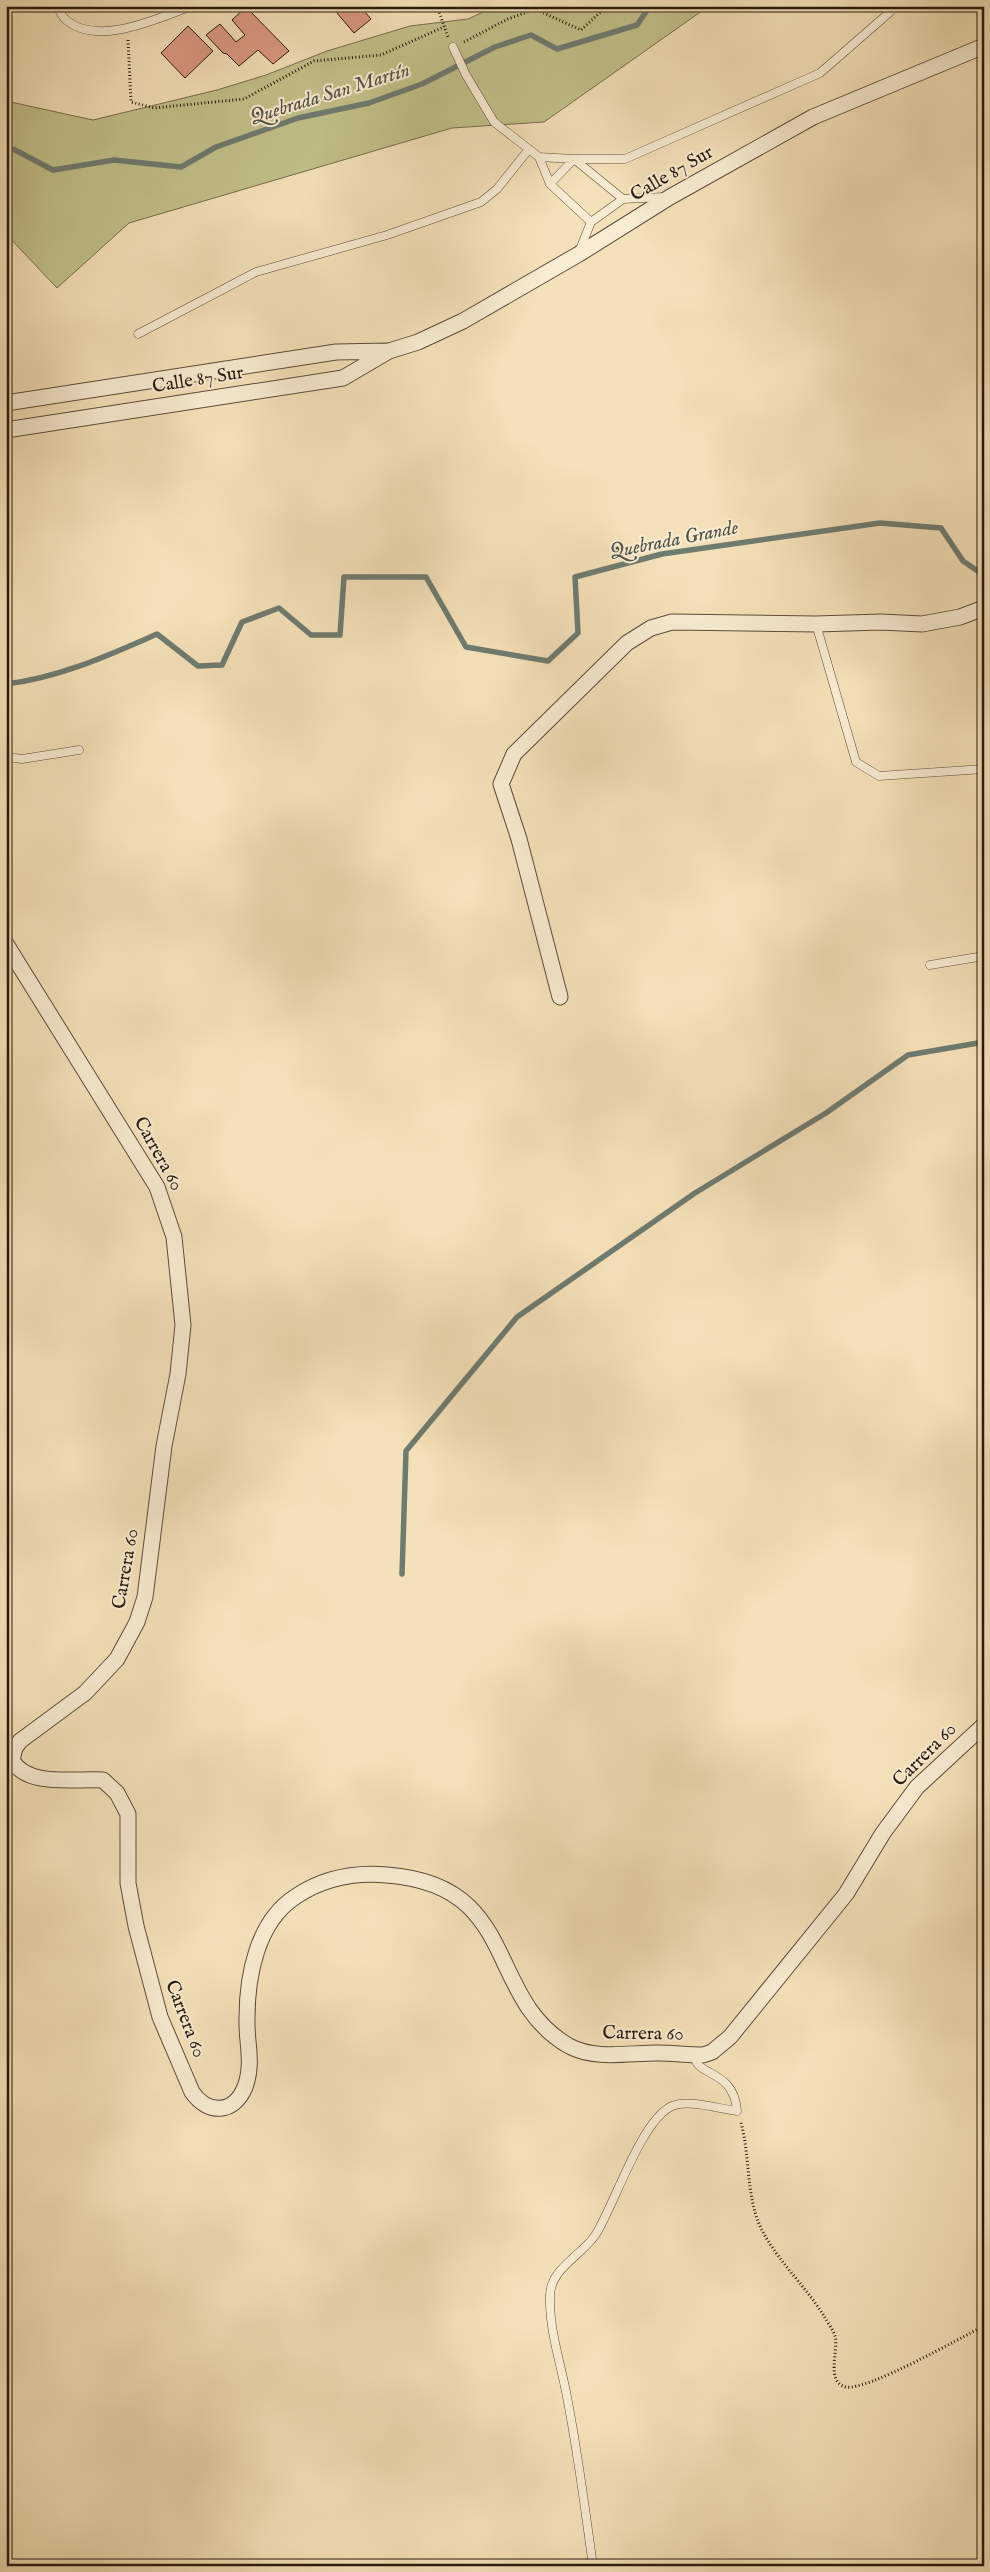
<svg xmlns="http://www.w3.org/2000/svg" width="990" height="2572" font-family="'IM FELL English',serif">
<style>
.green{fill:#c2c18b;stroke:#756e4c}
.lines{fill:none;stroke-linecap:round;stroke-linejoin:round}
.stream{stroke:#6e7c70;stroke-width:5.5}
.building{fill:#db9981;stroke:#281a0e}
.lane-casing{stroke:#5b4c39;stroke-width:9}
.street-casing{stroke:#5b4c39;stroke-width:17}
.path{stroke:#281a0e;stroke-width:3;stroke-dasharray:1 2.5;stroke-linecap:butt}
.lane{stroke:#f8ecd2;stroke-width:8}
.street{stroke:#f8ecd2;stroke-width:15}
.labels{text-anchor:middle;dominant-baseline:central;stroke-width:4;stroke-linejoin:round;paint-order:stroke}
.street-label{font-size:19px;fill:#281a0e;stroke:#f8ecd2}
.water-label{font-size:20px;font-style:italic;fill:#515347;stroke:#f8ecd2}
</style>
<rect width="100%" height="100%" fill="#f5e1b9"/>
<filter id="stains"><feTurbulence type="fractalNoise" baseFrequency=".004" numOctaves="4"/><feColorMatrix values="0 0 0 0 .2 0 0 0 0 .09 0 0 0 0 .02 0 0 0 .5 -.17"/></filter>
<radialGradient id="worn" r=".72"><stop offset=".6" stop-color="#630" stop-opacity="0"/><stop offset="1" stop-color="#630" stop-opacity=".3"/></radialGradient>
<path class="green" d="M 496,6 L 709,6 L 544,122 L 452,128 L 129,223 L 57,288 L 6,234 L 6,101 L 93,120 L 217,90 L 266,75 L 327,51 L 410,26 L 468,19 Z"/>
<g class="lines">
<path class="stream" d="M 6,148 L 13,149 L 53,170 L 114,160 L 181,167 L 216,147 L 298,118 L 369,103 L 422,84 L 495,47 L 531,35 L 557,49 L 637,25 L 650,6
M 6,684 C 59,678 109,655 157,634 L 198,666 L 222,665 L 242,622 L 279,608 L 311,635 L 340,635 L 344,577 L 426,577 L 466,647 L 548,661 L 578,633 L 575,577 L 662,554 L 880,523 L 941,528 L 963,561 L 982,574 L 984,573
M 402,1574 L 406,1451 L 517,1317 L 695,1193 L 826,1113 L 908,1055 L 984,1042"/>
</g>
<path class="building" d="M 331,6 L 372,6 L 365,12 L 371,19 L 354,33 Z
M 246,7 L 289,51 L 273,64 L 258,50 L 239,66 L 227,54 L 223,53 L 206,35 L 220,24 L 236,42 L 245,35 L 232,20 Z
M 188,26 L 213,51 L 185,78 L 161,53 Z"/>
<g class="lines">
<g class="lane-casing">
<path id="lane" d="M 57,6 C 59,10 62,16 65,19 C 97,48 158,18 192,6
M 453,47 L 466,75 L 494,122 L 539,157 L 550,184 L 591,222
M 539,157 L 574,159 L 623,199
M 550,184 L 574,159 L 625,159 L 820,73 L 890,12
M 579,252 L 591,222 L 623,199 L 665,197
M 138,334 L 256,272 L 387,235 L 481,202 L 497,189 L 529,149
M 816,624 L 856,762 L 879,776 L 984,769
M 6,757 L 22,759 L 79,750
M 930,965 L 984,956
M 593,2566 C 585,2509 578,2453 567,2397 C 561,2364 549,2330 550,2296 C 550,2268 583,2255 596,2234 C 615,2203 640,2124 670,2107 C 686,2098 719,2109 737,2111 C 734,2068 694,2077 695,2055"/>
</g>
<g class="street-casing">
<path id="street" d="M 6,403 L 336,352 L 388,351
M 6,430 L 343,378 L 389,351 L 418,342 L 463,321 L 579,254 L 670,197 L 813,117 L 984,46
M 6,944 L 157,1187 L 174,1237 L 183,1325 L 178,1374 L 164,1446 L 145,1597 L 137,1622 L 117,1659 L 85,1693 L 20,1741 L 15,1748 L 12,1760 C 27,1788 76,1778 103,1780 L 117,1793 L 128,1814 L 128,1883 L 136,1926 L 160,2017 L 192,2092 C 208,2115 234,2114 245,2087 C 254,2063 246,2042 247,2018 C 247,1976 257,1922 295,1897 C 323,1878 353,1872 387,1875 C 521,1885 484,1997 569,2046 C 595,2060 628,2053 657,2053 C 672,2053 688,2055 703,2055 L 712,2052 L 730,2037 L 846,1894 L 883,1833 L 917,1787 L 984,1725
M 560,997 L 519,839 L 501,784 L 514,754 L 627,643 L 651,628 L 672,622 L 816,624 L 881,622 L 922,624 L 960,617 L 984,608"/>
</g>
<path class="path" d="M 437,6 L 448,37
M 128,40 L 131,102 L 154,108 L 244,99 L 314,61 L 381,55 L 444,27
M 464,42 L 508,19 L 535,9 L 581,30 L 607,6
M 741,2123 C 751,2159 745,2200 764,2234 C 780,2263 806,2287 824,2316 C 827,2322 833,2329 835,2336 C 839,2350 825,2382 846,2387 C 867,2391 960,2338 984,2326"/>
<use href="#lane" class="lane"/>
<use href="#street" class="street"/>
</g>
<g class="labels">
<g class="street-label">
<text transform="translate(672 174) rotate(-30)">Calle 87 Sur</text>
<text transform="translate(198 380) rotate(-9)">Calle 87 Sur</text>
<text transform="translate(158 1154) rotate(61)">Carrera 60</text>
<text transform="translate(126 1569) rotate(-80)">Carrera 60</text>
<text transform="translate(925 1755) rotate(-45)">Carrera 60</text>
<text transform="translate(185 2019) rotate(69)">Carrera 60</text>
<text transform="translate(643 2034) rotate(1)">Carrera 60</text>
</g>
<g class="water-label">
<text transform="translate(330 94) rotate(-17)">Quebrada San Martín</text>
<text transform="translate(674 540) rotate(-11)">Quebrada Grande</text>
</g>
</g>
<rect width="990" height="2572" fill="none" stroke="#f5e1b9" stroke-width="25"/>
<rect x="8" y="8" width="975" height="2557" fill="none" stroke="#281a0e" stroke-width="2.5"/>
<rect x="12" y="12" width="965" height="2547" fill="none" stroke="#281a0e"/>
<rect width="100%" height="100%" filter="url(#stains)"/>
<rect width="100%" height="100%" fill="url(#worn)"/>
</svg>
